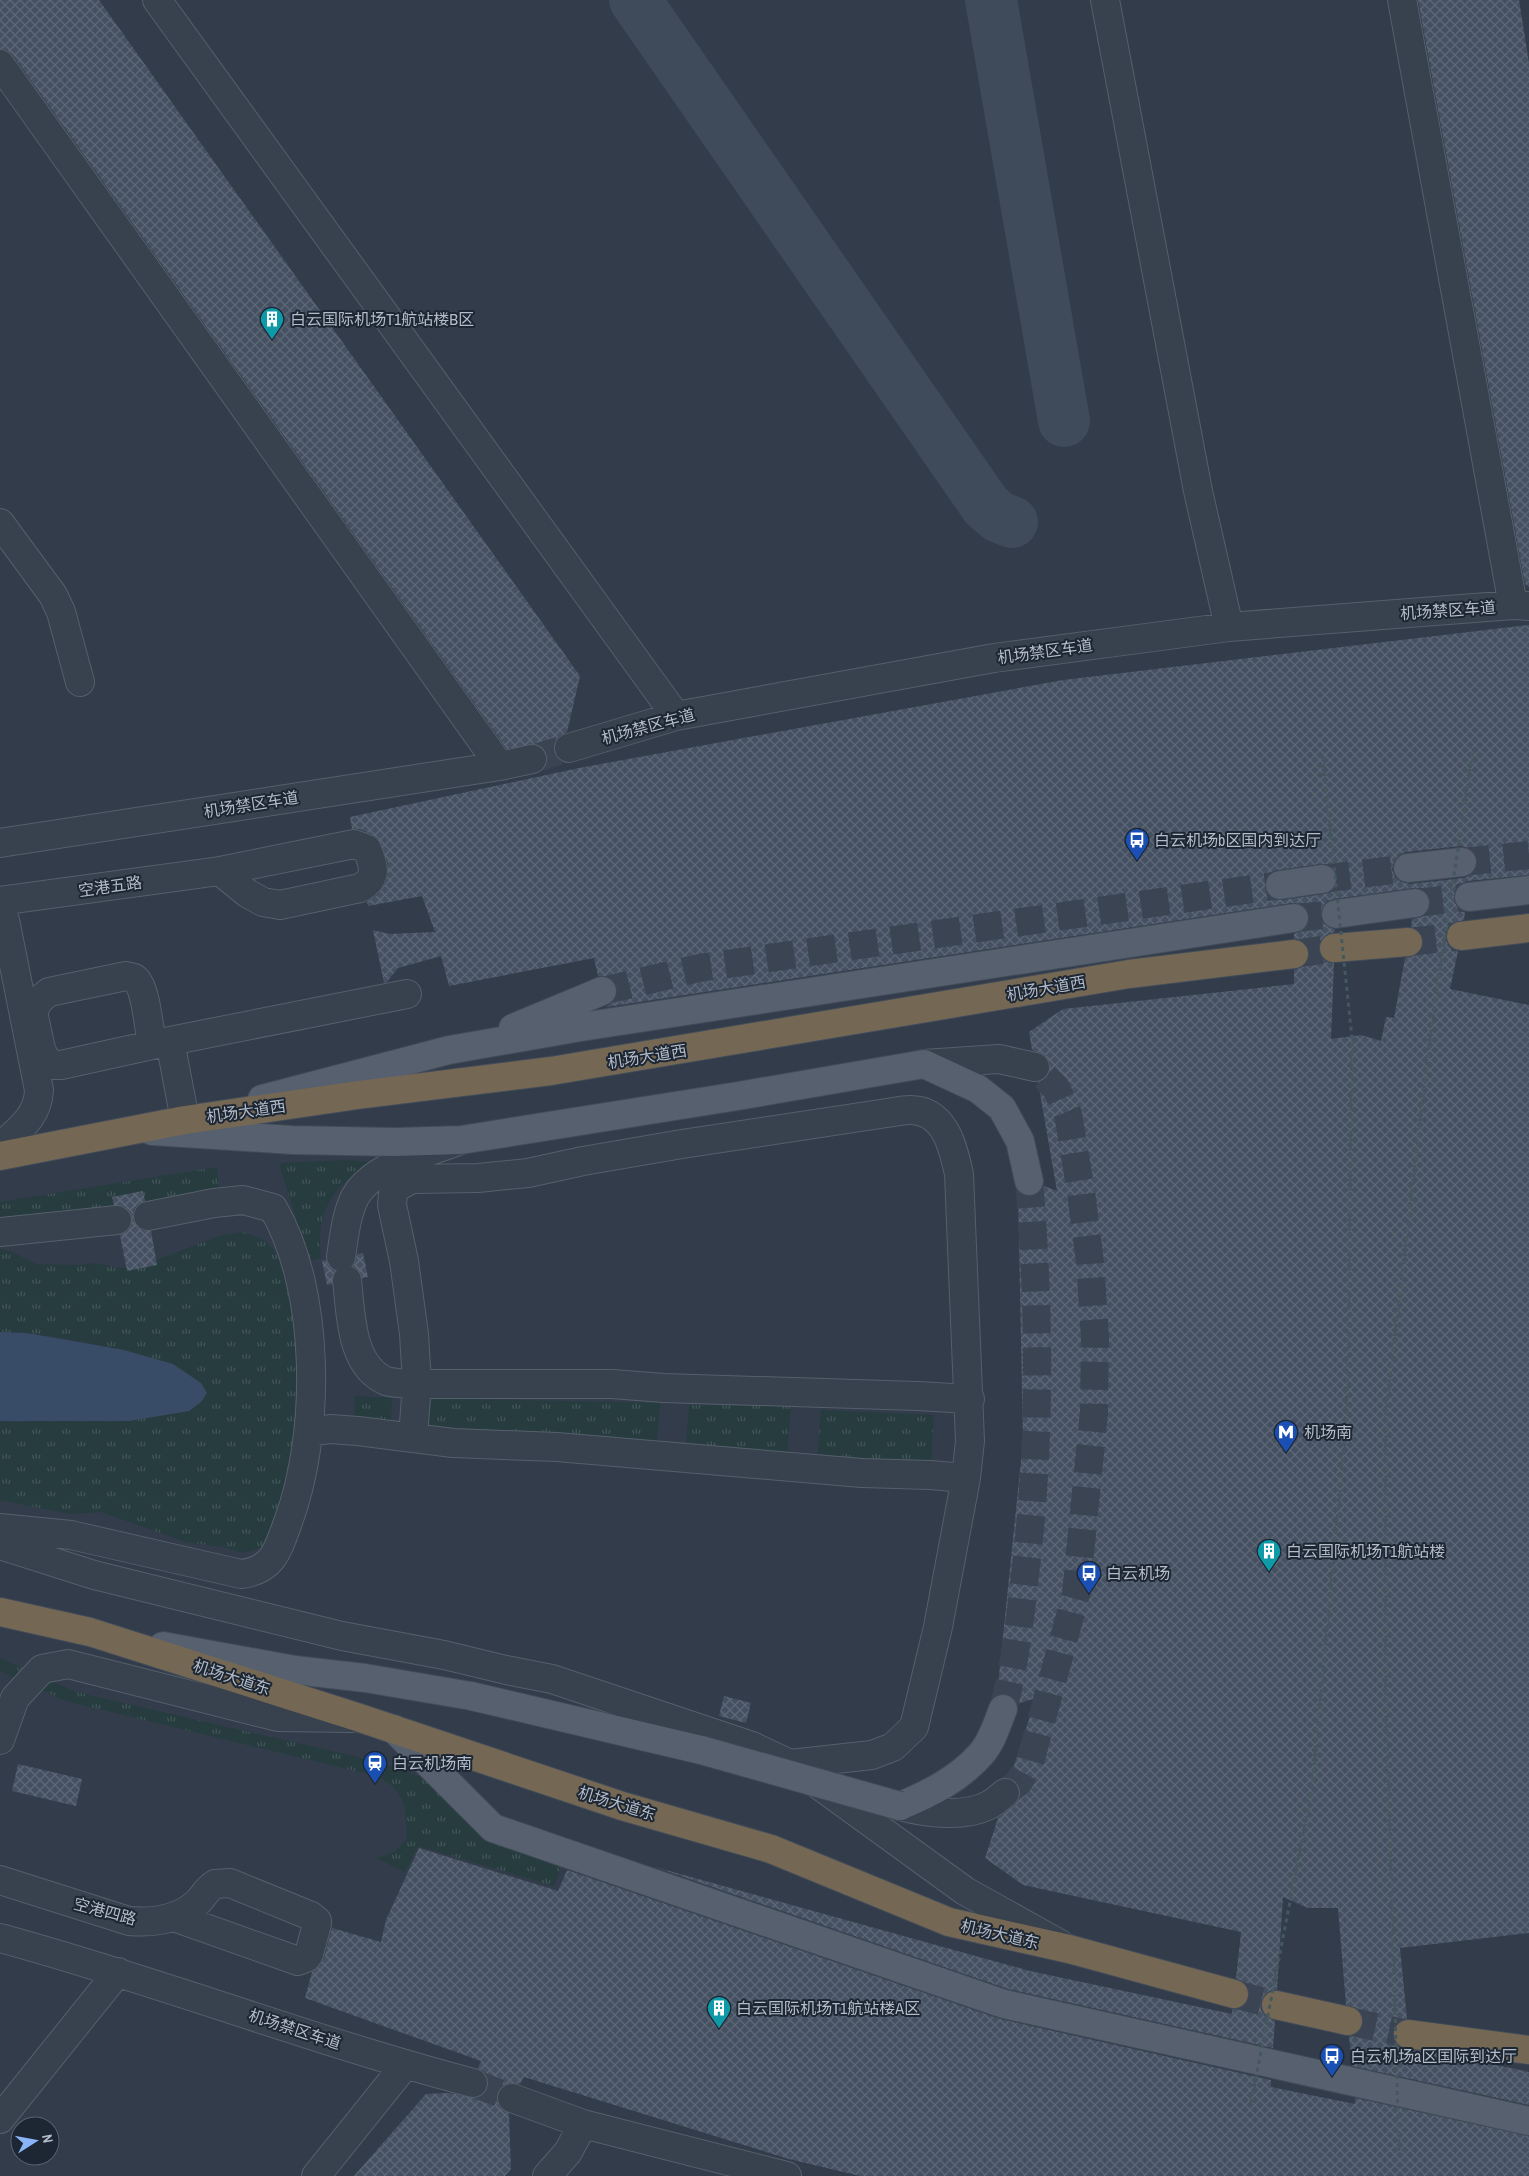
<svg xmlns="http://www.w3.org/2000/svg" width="1529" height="2176" font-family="'Archivo Narrow','Noto Sans SC',sans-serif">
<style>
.airport{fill:#323c4b;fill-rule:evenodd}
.grass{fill:url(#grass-tufts)}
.water{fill:#394c67}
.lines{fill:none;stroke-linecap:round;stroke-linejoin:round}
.taxiway{stroke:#3f4a5a;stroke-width:52}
.building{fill:url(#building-cross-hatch);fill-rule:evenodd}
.minor-tunnel{stroke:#3a4453;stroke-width:28;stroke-dasharray:28 14;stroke-linecap:butt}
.major-tunnel{stroke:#3a4453;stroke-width:28;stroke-dasharray:28 14;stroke-linecap:butt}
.highway-tunnel{stroke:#3a4453;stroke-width:28;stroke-dasharray:28 14;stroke-linecap:butt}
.minor-casing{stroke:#565f6c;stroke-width:30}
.major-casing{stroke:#414a57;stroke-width:30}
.highway-casing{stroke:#434c59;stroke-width:30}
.minor{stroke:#38414e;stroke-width:28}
.major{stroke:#56606e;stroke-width:28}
.highway{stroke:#746855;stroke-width:28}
.major-bridge-casing{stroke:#414a57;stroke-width:30;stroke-linecap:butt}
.path-bridge{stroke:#44595c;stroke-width:3;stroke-dasharray:4 4;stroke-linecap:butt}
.major-bridge{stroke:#56606e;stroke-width:28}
.labels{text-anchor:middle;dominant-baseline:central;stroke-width:4;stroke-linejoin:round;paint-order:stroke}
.poi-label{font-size:16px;fill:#b4bcc9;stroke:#1d2633;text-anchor:start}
.street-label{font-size:16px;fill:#b4bcc9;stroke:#1d2633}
</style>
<defs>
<pattern id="grass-tufts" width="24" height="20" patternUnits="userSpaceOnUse" patternTransform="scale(1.25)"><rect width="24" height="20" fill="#263c3f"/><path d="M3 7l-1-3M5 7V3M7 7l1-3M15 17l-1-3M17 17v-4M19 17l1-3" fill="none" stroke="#435659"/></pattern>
<pattern id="building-cross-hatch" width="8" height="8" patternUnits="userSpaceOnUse" patternTransform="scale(1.25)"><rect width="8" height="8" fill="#455162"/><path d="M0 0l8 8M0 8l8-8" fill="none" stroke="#5d6877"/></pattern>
</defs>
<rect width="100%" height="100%" fill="#242f3e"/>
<path class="airport" d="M 0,0 L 1529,0 L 1529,2176 L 0,2176 ZM 20,2126 L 50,2126 L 50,2156 L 20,2156 Z"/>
<path class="grass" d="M 347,1160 L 376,1163 C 334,1181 315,1212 321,1258 L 309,1261 L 279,1163 Z
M 217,1167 L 220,1191 L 96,1208 L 0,1225 L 0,1202 Z
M 242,1232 C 248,1234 258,1236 264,1240 C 308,1273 297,1431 287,1481 C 283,1505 273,1527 262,1548 L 243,1553 L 222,1547 L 186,1542 L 101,1512 L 70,1514 L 0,1500 L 0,1421 L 22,1422 L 173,1364 C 117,1348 58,1334 0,1332 L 0,1249 L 10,1251 L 36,1264 L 79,1265 L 96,1263 L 118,1268 L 146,1264 L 219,1236 Z
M 355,1396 L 392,1398 L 391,1421 L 354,1419 Z
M 421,1398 L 660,1403 L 657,1441 L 419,1425 Z
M 689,1405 L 791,1406 L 787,1455 L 686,1442 Z
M 821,1410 L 934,1415 L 931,1464 L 817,1458 Z
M 0,1658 L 76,1692 L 371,1760 L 428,1779 L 564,1860 L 554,1886 L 418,1846 L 405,1872 L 376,1858 L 394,1852 L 406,1840 C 407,1822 407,1800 393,1787 C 389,1782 381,1779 376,1776 L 66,1701 L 0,1671 Z"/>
<path class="water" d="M 0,1332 L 26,1333 L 124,1350 L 173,1364 L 201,1383 L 207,1393 L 201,1402 L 189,1411 L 130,1421 L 0,1421 Z"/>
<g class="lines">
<path class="taxiway" d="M 635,0 L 986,506 L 999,517 L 1012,522
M 991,0 L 1064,421"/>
</g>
<path class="building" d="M 0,0 L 99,0 L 580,676 L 567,732 L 558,737 L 554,745 L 554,753 L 560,761 L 547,758 L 544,749 L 536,744 L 507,749 L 13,55 L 7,50 L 0,49 Z
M 1418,0 L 1519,0 L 1529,63 L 1529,587 L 1525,584 Z
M 1529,625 L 1529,875 L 1467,881 L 1459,885 L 1455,891 L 1454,899 L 1457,907 L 1465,912 L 1464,920 L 1451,924 L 1447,930 L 1445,937 L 1449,946 L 1458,951 L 1450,989 L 1529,1005 L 1529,1933 L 1400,1948 L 1407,2019 L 1396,2024 L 1393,2032 L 1394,2040 L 1399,2047 L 1405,2049 L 1443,2054 L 1529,2072 L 1529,2105 L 1352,2066 L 1349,2036 L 1360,2031 L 1363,2024 L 1363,2017 L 1358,2009 L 1346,2005 L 1338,1908 L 1308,1908 L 1283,1897 L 1277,1990 L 1271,1990 L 1265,1994 L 1261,2002 L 1261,2010 L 1265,2016 L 1275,2021 L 1273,2048 L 1008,1989 L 655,1867 L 1030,1971 L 1232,2014 L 1232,2009 L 1238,2009 L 1245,2005 L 1249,1998 L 1249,1990 L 1245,1983 L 1236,1978 L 1241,1932 L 1023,1885 L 985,1858 L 998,1818 L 1015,1805 L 1020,1798 L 1020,1791 L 1017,1784 L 1010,1778 L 1036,1698 L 1017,1704 L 1015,1699 L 1009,1695 L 997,1695 L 1023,1441 L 1018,1192 L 1025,1196 L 1033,1196 L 1039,1193 L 1044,1186 L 1057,1191 L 1038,1082 L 1047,1077 L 1050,1070 L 1050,1063 L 1045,1055 L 1032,1050 L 1029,1032 L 1063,1009 L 1294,984 L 1294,970 L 1304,966 L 1308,961 L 1310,953 L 1306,944 L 1301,940 L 1294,939 L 1294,934 L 1304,930 L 1309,923 L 1309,915 L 1306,909 L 1300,904 L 1292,903 L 606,1007 L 615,1000 L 617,993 L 617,985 L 611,978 L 604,976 L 598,976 L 594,958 L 449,986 L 441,956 L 398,968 L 387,982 L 384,983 L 373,930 L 389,934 L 435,932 L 422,896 L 368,906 L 367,902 L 377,895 L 386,883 L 388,874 L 388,863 L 378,838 L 360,829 L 352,829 L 350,817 L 579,768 L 1063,680 ZM 1461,846 L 1469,848 L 1474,852 L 1477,860 L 1476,869 L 1471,875 L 1464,878 L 1410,884 L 1401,882 L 1395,877 L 1392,869 L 1394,862 L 1399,855 L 1406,852 ZM 1320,864 L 1328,865 L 1335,870 L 1337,876 L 1337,884 L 1331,892 L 1324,894 L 1282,900 L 1274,899 L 1267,894 L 1265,887 L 1265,880 L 1271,872 L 1278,870 ZM 1413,888 L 1420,888 L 1427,893 L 1430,900 L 1430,908 L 1424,916 L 1412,919 L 1411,927 L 1421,934 L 1423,940 L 1422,948 L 1416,955 L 1405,958 L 1394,1018 L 1386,1017 L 1381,1041 L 1361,1035 L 1331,1039 L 1334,963 L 1327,962 L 1321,957 L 1318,949 L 1320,941 L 1326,935 L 1335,932 L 1335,929 L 1330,928 L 1323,923 L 1321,916 L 1322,908 L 1327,901 L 1334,899 Z
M 143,1191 L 145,1201 L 137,1205 L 133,1211 L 133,1219 L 137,1227 L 143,1231 L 151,1231 L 157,1265 L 127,1271 L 120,1235 L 127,1232 L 131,1227 L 132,1218 L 130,1211 L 124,1206 L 114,1205 L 112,1197 Z
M 363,1253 L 368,1277 L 362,1278 L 359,1271 L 354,1266 L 357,1254 Z
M 326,1260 L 331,1269 L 335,1271 L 332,1284 L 327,1285 L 322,1261 Z
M 724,1696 L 751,1703 L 746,1723 L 719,1716 Z
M 18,1764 L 82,1779 L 76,1806 L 12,1791 Z
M 419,1848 L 558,1891 L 567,1870 L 1000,2019 L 1271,2080 L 1271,2087 L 1355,2104 L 1355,2098 L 1529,2136 L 1529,2176 L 860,2176 L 789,2159 L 524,2077 L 520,2084 L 509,2083 L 502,2086 L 497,2093 L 497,2101 L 500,2108 L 509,2113 L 511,2169 L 505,2176 L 354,2176 L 426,2094 L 449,2093 L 476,2098 L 484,2094 L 488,2087 L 488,2079 L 484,2072 L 478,2068 L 481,2061 L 305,1998 L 312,1972 L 318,1967 L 324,1958 L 332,1928 L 381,1942 L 386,1920 Z"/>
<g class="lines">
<path class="minor-tunnel" d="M 532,759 L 569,748
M 1005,1793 L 1019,1782 L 1030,1762 L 1076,1594 L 1094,1412 L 1095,1337 L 1090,1262 L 1081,1192 L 1068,1114 L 1056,1088 L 1035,1067
M 473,2083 L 512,2098"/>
<path class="major-tunnel" d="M 1462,862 L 1529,855
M 1322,879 L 1408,868
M 1415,903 L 1469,897
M 1294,918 L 1336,914
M 602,991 L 699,968 L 1280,885
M 1003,1709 C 1015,1665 1020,1620 1025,1575 C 1041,1444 1040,1312 1029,1181"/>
<path class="highway-tunnel" d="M 1408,942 L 1461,936
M 1294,954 L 1334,948
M 1234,1994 L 1276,2005
M 1348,2021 L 1408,2034"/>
<g class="minor-casing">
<path id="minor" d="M 157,0 L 676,716
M 1105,0 L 1198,491 L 1229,627
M 1402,0 L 1513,605
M 0,64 L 500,766
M 0,523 L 53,595 L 61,612 L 80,682
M 569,748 L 676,716 L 994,658 L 1229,627 L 1513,605 L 1529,606
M 0,843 L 500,766 L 532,759
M 0,901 L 220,871 L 354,844 L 367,849 C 374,866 378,878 360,888 L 280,905 L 263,902 L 247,893 L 220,871
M 0,907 L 5,920 L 39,1090 C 38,1117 19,1129 0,1147
M 170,1041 L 407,994
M 152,1044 C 149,1031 146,984 134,978 C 131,977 129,977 126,976 L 49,992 L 39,1000 L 33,1012 L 41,1049 L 45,1058 L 53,1065 L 61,1065 L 170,1041 L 185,1120
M 924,1064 L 999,1059 L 1035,1067
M 0,1232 L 117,1220
M 341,1257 C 344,1237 346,1215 355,1197 C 373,1165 425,1154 458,1141
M 347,1280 C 351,1314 350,1365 386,1381 C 395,1384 408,1383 417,1384 L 612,1384 L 664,1388 L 917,1396 L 970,1399
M 310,1432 L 330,1429 L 358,1431 L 453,1443 L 557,1447 L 862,1473 L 930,1475 L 966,1478
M 413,1437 L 417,1384 L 414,1334 L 404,1261 L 392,1205 L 393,1193 L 399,1186 L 412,1179 L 478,1178 L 528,1173 L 583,1161 L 682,1144 L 887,1113 C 894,1112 902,1110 910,1110 C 945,1110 953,1147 959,1174 L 970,1441 L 966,1478 L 938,1627 L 914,1727 L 893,1747 L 872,1755 L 790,1764
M 0,1528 L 71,1535 L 241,1574 C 274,1570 278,1549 288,1522 C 321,1434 321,1290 273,1208 L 243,1200 L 214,1203 L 148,1216
M 0,1545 L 94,1575 L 342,1636 L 444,1655 L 506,1670 L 552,1679 L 752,1746 L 790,1764 L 965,1891 L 1060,1944
M 0,1740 L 15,1698 L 42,1669 L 68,1664 L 278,1717 L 351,1718
M 900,1806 C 926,1813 964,1818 989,1805 C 995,1802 1000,1797 1005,1793
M 0,1880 L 129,1921 C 153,1923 180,1920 199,1901 C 204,1895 208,1888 215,1884 L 230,1883 L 311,1916 L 317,1921 L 317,1924 L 309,1954 L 306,1958 L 298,1961 L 174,1917
M 0,1938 C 159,1981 313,2041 473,2083
M 512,2098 L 583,2124 L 787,2176
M 0,2119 L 118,1972
M 316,2176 L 405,2065
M 547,2176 L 568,2152 L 583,2124"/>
</g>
<g class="major-casing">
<path id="major" d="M 1408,868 L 1462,862
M 1280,885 L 1322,879
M 1469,897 L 1529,890
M 1336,914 L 1415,903
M 513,1028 L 602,991
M 262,1099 L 449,1050 L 581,1027 L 1294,918
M 152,1131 L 292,1140 L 395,1142 L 461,1140 L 738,1096 L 924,1064 L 978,1089 L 1002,1108 L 1020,1141 L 1029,1181
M 163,1646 L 295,1670 L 365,1678 L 471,1696 L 701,1750
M 394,1729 L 493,1828 L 1004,2004 L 1529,2121
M 900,1806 C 929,1794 959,1779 981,1754 C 992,1742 997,1724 1003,1709"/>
</g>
<g class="highway-casing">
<path id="highway" d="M 1461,936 L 1529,928
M 1334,948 L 1408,942
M 0,1156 L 185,1120 L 358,1095 L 551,1071 L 1129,974 L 1294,954
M 0,1612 L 90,1632 L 360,1718 L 622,1806 L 771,1849 L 949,1922 L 1069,1949 L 1234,1994
M 1276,2005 L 1348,2021
M 1408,2034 L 1529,2050"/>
</g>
<use href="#minor" class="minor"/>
<use href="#major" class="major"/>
<use href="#highway" class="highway"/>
<g class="major-bridge-casing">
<path id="major-bridge" d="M 701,1750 L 900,1806"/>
</g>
<path class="path-bridge" d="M 1251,2103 L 1312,1788 L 1347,1415 L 1352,1038 L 1322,752
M 1399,2151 L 1386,1701 L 1386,1411 L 1431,1030 L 1473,748"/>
<use href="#major-bridge" class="major-bridge"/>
</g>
<defs>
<g id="building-pin" transform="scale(1.25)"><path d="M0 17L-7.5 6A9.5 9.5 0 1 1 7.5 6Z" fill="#0f9aa8" stroke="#1d2633"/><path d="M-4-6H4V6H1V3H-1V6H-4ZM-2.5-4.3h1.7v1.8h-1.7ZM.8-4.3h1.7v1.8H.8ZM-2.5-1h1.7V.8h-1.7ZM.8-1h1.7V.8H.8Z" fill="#fff"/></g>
<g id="bus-pin" transform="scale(1.25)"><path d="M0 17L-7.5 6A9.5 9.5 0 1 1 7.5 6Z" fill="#1a4fb4" stroke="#1d2633"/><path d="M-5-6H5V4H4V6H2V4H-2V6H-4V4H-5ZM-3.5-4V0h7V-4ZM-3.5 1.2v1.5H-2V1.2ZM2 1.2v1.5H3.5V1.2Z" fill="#fff"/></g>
<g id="metro-pin" transform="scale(1.25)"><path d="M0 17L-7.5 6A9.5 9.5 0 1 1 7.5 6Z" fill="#1a4fb4" stroke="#1d2633"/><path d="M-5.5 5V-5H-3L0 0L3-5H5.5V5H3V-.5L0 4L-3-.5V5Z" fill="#fff"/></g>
<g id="station-pin" transform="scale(1.25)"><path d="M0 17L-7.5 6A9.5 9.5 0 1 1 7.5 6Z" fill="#1a4fb4" stroke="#1d2633"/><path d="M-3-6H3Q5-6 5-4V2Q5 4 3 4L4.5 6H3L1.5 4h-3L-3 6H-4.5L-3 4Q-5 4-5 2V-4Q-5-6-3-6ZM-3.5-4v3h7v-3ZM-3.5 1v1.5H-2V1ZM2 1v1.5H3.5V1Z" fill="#fff"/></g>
</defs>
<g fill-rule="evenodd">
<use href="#building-pin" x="272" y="319"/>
<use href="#bus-pin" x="1137" y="840"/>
<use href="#metro-pin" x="1286" y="1432"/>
<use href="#building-pin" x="1269" y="1551"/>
<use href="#bus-pin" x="1089" y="1573"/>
<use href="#station-pin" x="375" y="1763"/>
<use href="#building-pin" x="719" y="2008"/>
<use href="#bus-pin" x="1332" y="2056"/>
</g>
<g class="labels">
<g class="poi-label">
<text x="290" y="319">白云国际机场T1航站楼B区</text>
<text x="1154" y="840">白云机场b区国内到达厅</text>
<text x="1304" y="1432">机场南</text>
<text x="1286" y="1551">白云国际机场T1航站楼</text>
<text x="1106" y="1573">白云机场</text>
<text x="392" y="1763">白云机场南</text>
<text x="736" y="2008">白云国际机场T1航站楼A区</text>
<text x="1350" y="2056">白云机场a区国际到达厅</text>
</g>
<g class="street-label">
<text transform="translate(1448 610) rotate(-4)">机场禁区车道</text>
<text transform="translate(1045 651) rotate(-8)">机场禁区车道</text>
<text transform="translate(648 726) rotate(-15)">机场禁区车道</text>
<text transform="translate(251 804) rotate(-9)">机场禁区车道</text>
<text transform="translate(110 886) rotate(-8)">空港五路</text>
<text transform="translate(1046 988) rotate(-10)">机场大道西</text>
<text transform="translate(647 1056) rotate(-9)">机场大道西</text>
<text transform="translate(246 1111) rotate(-8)">机场大道西</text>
<text transform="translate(232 1677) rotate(18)">机场大道东</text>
<text transform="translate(617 1803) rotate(17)">机场大道东</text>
<text transform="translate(105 1911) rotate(15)">空港四路</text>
<text transform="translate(1000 1934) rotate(13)">机场大道东</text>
<text transform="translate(295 2029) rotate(18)">机场禁区车道</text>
</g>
</g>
<g transform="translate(35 2141) rotate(79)"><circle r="24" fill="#1d2633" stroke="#59626f"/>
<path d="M0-4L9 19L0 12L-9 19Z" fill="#8ab4f8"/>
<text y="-8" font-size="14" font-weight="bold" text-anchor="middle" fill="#b4bcc9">N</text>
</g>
</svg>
